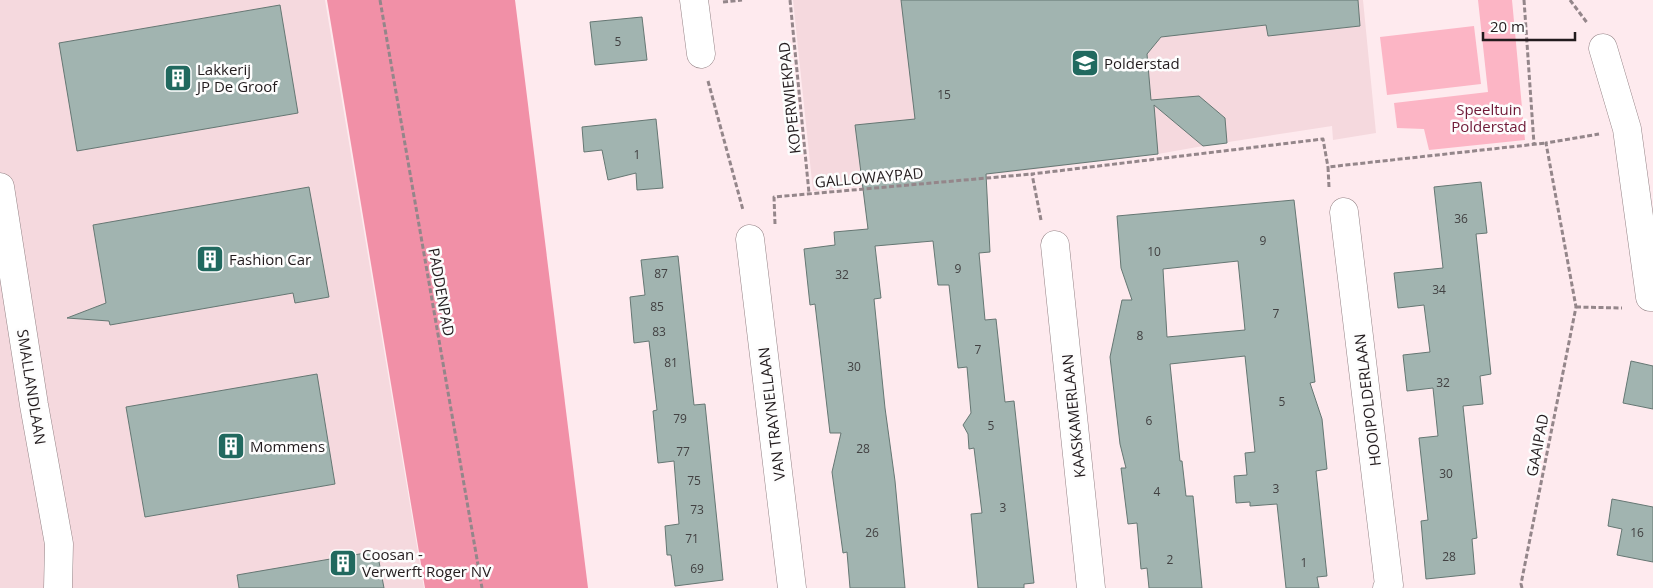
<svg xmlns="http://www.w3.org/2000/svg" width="1653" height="588" font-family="'Open Sans',sans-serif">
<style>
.built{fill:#f5d9de}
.green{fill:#fcb5c5}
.forest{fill:#f190a7}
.building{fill:#a1b4b0;stroke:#657773;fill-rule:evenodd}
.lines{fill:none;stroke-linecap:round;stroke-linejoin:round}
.street-casing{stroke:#948386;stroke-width:29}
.path{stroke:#94868a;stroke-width:3;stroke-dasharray:5 2.5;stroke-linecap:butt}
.street{stroke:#fff;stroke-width:28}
.labels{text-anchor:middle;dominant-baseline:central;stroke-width:5;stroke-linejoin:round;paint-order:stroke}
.number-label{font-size:12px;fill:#424142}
.poi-label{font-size:15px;fill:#221b1d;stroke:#fdfdfd;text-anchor:start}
.street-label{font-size:15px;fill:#221b1d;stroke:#fdfdfd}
.park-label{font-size:15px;fill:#6f1937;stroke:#fdfdfd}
</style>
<rect width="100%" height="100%" fill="#feeaee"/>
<path class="built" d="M 0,0 L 325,0 L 424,588 L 0,588 Z
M 793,0 L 1363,0 L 1376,133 L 1333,140 L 1332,126 L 1203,146 L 1158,154 L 1014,172 L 813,191 Z"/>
<path class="green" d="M 1478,0 L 1512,0 L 1525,140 L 1429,150 L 1424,129 L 1397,128 L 1394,103 L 1488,92 Z
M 1474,26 L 1481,84 L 1387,95 L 1380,37 Z"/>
<path class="forest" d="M 327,0 L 515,0 L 588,588 L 425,588 Z"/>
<path class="building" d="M 901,0 L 1358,0 L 1360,26 L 1268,36 L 1266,25 L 1161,37 L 1147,54 L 1151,100 L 1199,96 L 1225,118 L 1227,143 L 1203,146 L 1154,105 L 1158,154 L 986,174 L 990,252 L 979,253 L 985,320 L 996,319 L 1005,402 L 1014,401 L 1034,583 L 1024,584 L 1024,588 L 978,588 L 971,514 L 982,513 L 974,448 L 969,449 L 968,434 L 963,425 L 971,413 L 967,367 L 958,368 L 949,285 L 938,285 L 933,241 L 875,246 L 881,298 L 874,299 L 885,408 L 895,481 L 905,588 L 850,588 L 847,552 L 843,553 L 832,472 L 841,433 L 830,433 L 815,304 L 810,305 L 804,249 L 835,245 L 834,232 L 868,229 L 855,125 L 915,119 Z
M 280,5 L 298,113 L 77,151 L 59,43 Z
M 642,17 L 647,60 L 595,65 L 590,22 Z
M 656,119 L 663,188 L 637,190 L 636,173 L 608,180 L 602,150 L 584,152 L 582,127 Z
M 1481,182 L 1487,233 L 1476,234 L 1491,374 L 1480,376 L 1483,404 L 1463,406 L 1477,538 L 1472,539 L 1475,574 L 1426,579 L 1421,521 L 1428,520 L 1419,438 L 1438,436 L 1433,388 L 1407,391 L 1403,355 L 1430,352 L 1424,305 L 1398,308 L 1394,273 L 1443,268 L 1434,187 Z
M 309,187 L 329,297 L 295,303 L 293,293 L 110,325 L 109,321 L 67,318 L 106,303 L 93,225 Z
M 1294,200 L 1315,382 L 1310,383 L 1322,419 L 1327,469 L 1316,471 L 1327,576 L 1317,577 L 1319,588 L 1286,588 L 1277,504 L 1250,506 L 1250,502 L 1236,503 L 1234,476 L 1247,475 L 1245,453 L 1255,452 L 1245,356 L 1170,364 L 1180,461 L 1182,461 L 1186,496 L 1193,496 L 1202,588 L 1149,588 L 1147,568 L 1141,569 L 1137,523 L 1128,524 L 1121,468 L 1126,468 L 1120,444 L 1110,357 L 1122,300 L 1132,300 L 1121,268 L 1117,216 ZM 1238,261 L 1245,330 L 1167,337 L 1163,269 Z
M 678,256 L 694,405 L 705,404 L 723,580 L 675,586 L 671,555 L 667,555 L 665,526 L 679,524 L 674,461 L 658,463 L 653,411 L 657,410 L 649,341 L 634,343 L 630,297 L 645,295 L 641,260 Z
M 1631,361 L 1653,366 L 1653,409 L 1623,403 Z
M 317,374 L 335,484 L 145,517 L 126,407 Z
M 1612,499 L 1653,507 L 1653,562 L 1617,555 L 1622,529 L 1608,526 Z
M 377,551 L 384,588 L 239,588 L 237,575 Z"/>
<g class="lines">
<g class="street-casing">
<path id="street" d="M 694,0 L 701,54
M 1603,48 L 1627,129 L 1650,297 L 1653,297
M 0,187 L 34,405 L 59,544 L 58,588
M 1344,212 L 1389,585 L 1387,588
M 750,239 L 792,588
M 1055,245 L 1091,588"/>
</g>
<path class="path" d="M 380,0 L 482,588
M 790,0 L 809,193
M 1524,0 L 1534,144
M 1570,0 L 1588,24
M 723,2 L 742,0
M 708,81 L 743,210
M 1329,187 L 1328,167 L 1546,143
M 1041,220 L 1032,174 L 1323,139 L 1328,167
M 775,224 L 774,197 L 1032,174
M 1576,307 L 1622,308
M 1522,588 L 1521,584 L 1576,307 L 1546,143 L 1599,134"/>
<use href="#street" class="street"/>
</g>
<defs>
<g id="school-square" transform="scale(1.4375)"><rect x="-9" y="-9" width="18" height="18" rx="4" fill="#21695f" stroke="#fdfdfd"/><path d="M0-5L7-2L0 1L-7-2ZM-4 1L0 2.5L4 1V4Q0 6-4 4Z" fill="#fff"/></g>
<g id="building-square" transform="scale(1.4375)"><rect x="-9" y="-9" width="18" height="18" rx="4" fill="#21695f" stroke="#fdfdfd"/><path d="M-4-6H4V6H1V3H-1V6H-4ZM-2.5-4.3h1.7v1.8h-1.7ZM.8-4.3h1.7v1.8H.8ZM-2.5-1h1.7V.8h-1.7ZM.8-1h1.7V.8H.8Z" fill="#fff"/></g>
</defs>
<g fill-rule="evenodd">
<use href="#school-square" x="1085" y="63"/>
<use href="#building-square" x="178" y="78"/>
<use href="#building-square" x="210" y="259"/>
<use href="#building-square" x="231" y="446"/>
<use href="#building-square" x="343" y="563"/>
</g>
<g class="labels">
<g class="number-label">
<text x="618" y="41">5</text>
<text x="944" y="94">15</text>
<text x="637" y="154">1</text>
<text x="1461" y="218">36</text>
<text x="1263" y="240">9</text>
<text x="1154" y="251">10</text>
<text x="958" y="268">9</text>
<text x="661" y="273">87</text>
<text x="842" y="274">32</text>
<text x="1439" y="289">34</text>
<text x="657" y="306">85</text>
<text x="1276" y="313">7</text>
<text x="659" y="331">83</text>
<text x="1140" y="335">8</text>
<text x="978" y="349">7</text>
<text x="671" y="362">81</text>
<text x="854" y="366">30</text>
<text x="1443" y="382">32</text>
<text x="1282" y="401">5</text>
<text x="680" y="418">79</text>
<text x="1149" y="420">6</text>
<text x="991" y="425">5</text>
<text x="863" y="448">28</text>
<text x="683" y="451">77</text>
<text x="1446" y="473">30</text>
<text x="694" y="480">75</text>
<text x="1276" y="488">3</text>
<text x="1157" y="491">4</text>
<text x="1003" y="507">3</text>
<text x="697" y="509">73</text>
<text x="872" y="532">26</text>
<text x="1637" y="532">16</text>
<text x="692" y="538">71</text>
<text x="1449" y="556">28</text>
<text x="1170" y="559">2</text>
<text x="1304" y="562">1</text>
<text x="697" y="568">69</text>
</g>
<g class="poi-label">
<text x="1104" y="63">Polderstad</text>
<text x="197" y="69">Lakkerij<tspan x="197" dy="17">JP De Groof</tspan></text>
<text x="229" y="259">Fashion Car</text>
<text x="250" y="446">Mommens</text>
<text x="362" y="554">Coosan -<tspan x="362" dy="17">Verwerft Roger NV</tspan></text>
</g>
<g class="street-label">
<text transform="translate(789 98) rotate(-96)">KOPERWIEKPAD</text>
<text transform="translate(869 177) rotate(-5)">GALLOWAYPAD</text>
<text transform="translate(442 292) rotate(80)">PADDENPAD</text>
<text transform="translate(32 387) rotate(81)">SMALLANDLAAN</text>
<text transform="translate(1367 400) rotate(-97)">HOOIPOLDERLAAN</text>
<text transform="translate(771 414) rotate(-97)">VAN TRAYNELLAAN</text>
<text transform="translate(1073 416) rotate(-96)">KAASKAMERLAAN</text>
<text transform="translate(1537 445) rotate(-79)">GAAIPAD</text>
</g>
<g class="park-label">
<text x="1489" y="109">Speeltuin<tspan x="1489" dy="17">Polderstad</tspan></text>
</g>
</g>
<path d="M1483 32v8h92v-8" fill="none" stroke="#221b1d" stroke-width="2.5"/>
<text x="1490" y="32" font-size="15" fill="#221b1d" stroke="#fdfdfd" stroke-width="4" paint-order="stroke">20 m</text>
</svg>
